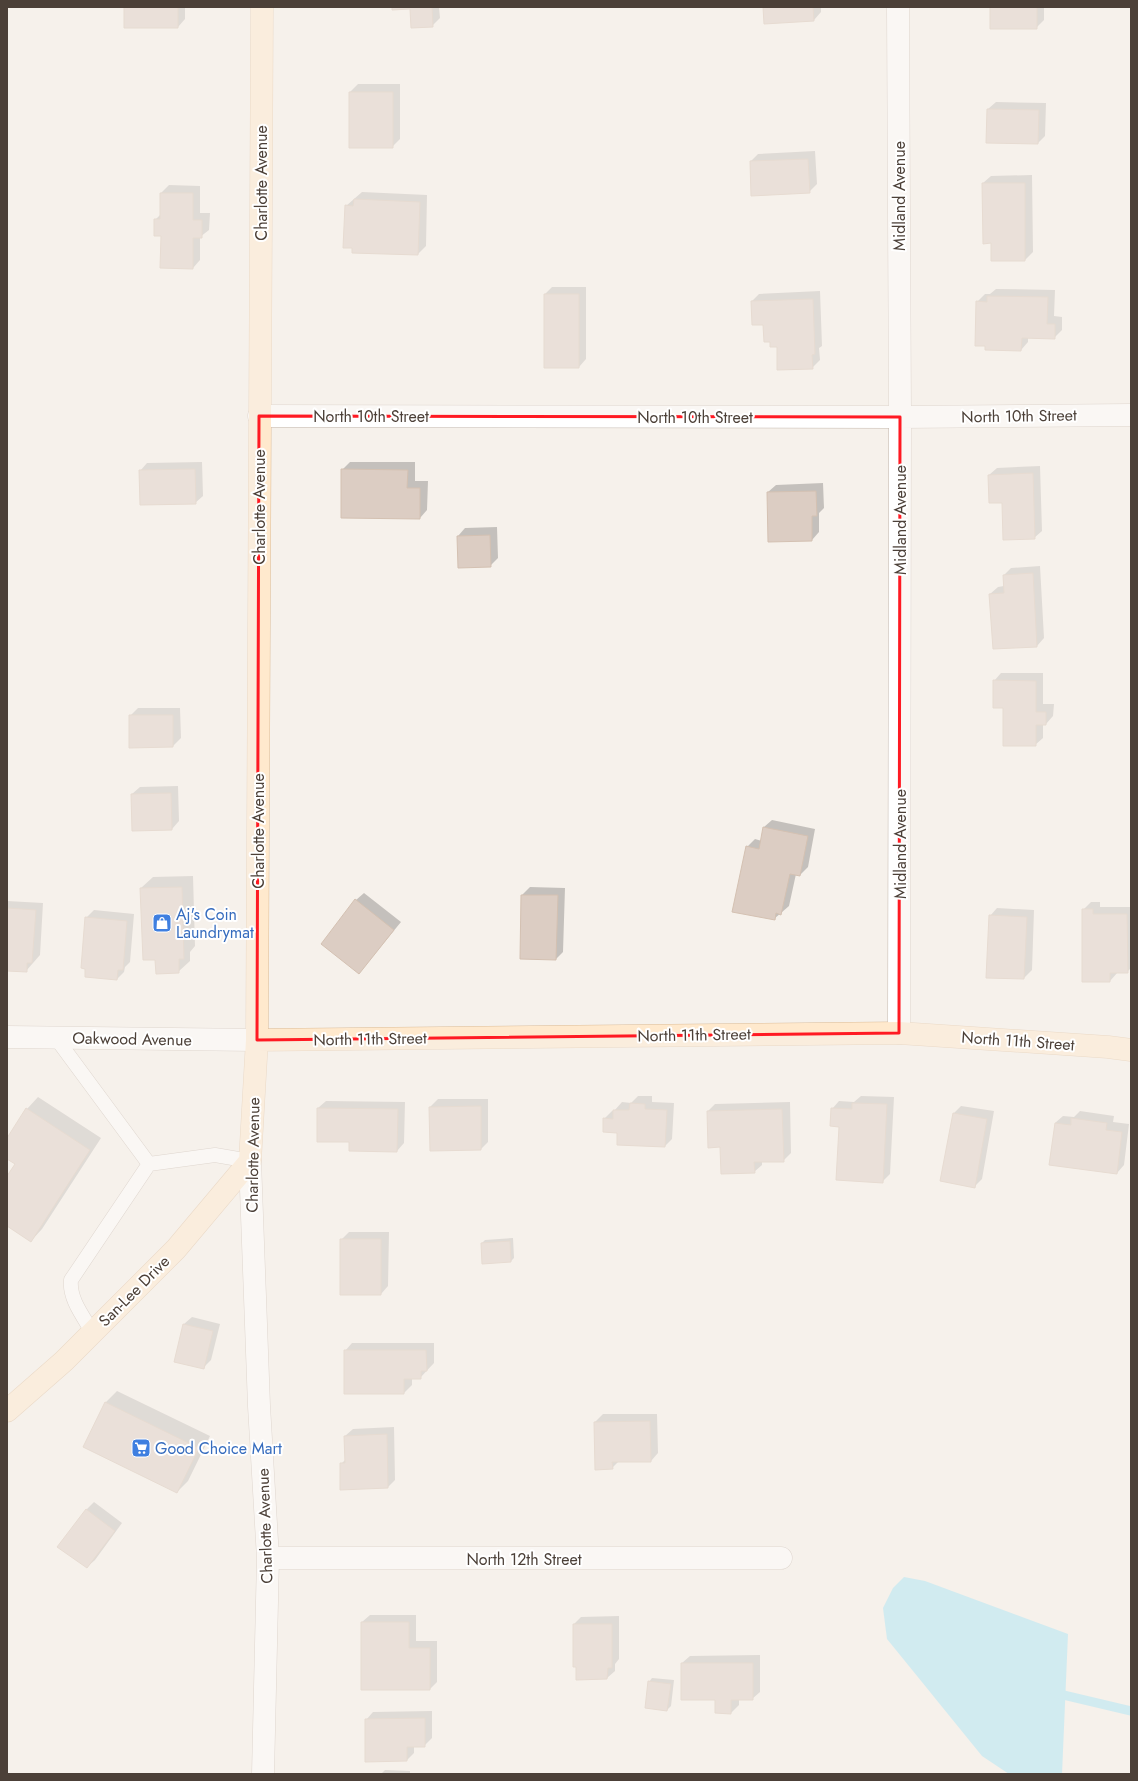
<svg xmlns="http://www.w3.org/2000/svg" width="1138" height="1781" font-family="Jost,sans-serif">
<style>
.water{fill:#a5e4f5}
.shadow{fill:#0003}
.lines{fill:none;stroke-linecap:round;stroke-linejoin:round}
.stream{stroke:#a5e4f5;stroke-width:9}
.building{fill:#dccdc3;stroke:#d4c1b2}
.lane-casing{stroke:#c3b7ad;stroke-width:15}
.street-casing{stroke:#c3b7ad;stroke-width:23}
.secondary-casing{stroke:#dcbe9b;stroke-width:23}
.lane{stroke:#fff;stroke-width:14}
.street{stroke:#fff;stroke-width:22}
.secondary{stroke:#ffe9cd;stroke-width:22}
.marked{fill:none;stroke:#ff1a23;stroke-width:3;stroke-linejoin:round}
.labels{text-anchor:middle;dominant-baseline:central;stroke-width:4;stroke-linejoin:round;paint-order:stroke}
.street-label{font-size:16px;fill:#4c4038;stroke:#fff}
.shop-label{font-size:16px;fill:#366cbe;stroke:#fff;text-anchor:start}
</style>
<rect width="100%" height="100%" fill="#f6f1eb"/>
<path class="water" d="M 904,1577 L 925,1581 L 1068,1634 L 1062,1774 L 1009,1774 L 982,1756 L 887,1639 L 883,1608 L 893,1588 Z"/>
<path class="shadow" d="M 125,7 L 185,7 L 185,19 L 178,27 Z
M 393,7 L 439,7 L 440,18 L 432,26 L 411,8 Z
M 764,7 L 821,7 L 821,12 L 814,20 Z
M 991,7 L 1044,7 L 1044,20 L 1036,28 Z
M 358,84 L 400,84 L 400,139 L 392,147 L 350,92 Z
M 996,102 L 1046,103 L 1045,136 L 1038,143 L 988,109 Z
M 815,151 L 817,184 L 809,192 L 751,161 L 758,154 Z
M 1032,175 L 1033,252 L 1025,260 L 992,260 L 992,242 L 983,183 L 991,176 Z
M 169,185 L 200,186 L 200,213 L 210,213 L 209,230 L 200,237 L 200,260 L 193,268 L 162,235 L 155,220 L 161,214 L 161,193 Z
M 362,192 L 427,195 L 426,246 L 418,254 L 346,206 Z
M 552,287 L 586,287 L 586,359 L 579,367 L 545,294 Z
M 996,289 L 1055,290 L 1054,316 L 1062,317 L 1062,330 L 1054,338 L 1028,337 L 1028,342 L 1021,350 L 977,302 L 985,294 L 990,294 Z
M 820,291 L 822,346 L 819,348 L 820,360 L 812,368 L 771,341 L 752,301 L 759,294 Z
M 202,462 L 203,496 L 195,503 L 140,471 L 147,463 Z
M 350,462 L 415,462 L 415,481 L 428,481 L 427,510 L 420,518 L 342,470 Z
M 1040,466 L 1042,531 L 1034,538 L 1003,502 L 989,475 L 997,468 Z
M 823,483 L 824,508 L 819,513 L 819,532 L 812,540 L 768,492 L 776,485 Z
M 497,527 L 498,558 L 490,566 L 459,567 L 458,536 L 465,528 Z
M 1040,566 L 1044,638 L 1037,646 L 990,594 L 998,587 L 1004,586 L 1004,575 L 1011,568 Z
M 1001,673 L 1043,673 L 1043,704 L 1054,704 L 1053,716 L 1046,724 L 1043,724 L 1043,738 L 1035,745 L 1004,707 L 994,681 Z
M 138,708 L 180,708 L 181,738 L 173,746 L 130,716 Z
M 178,786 L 179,821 L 172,829 L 132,794 L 140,787 Z
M 772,820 L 815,829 L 808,867 L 800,875 L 796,874 L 789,906 L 774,919 L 747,847 L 755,839 L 762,841 L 764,827 Z
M 193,876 L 195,946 L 190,952 L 190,961 L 178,972 L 156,959 L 141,888 L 153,877 Z
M 530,887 L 565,888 L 563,952 L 556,959 L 521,958 L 522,895 Z
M 364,893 L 401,922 L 359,973 L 356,900 Z
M 7,901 L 43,903 L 40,955 L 26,971 L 7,970 Z
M 1091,902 L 1100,902 L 1100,907 L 1131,907 L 1131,968 L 1127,972 L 1118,972 L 1110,981 L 1083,981 L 1083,910 Z
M 997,908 L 1034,910 L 1032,970 L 1024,978 L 988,977 L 990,916 Z
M 94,910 L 134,914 L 130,962 L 125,967 L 124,972 L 117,979 L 86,918 Z
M 638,1096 L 652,1096 L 652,1102 L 674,1103 L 672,1139 L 665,1146 L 618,1132 L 604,1119 L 612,1111 L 614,1111 L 622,1102 L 631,1103 Z
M 861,1096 L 894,1097 L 890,1174 L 882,1182 L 840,1126 L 832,1109 L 839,1101 L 854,1102 Z
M 38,1097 L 101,1138 L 42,1229 L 31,1241 L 7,1225 L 7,1178 L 16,1164 L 7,1158 L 7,1140 L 27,1109 Z
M 438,1099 L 488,1099 L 488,1142 L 481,1149 L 430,1107 Z
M 326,1101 L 405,1102 L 404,1143 L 397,1151 L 350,1141 L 318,1108 Z
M 790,1102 L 791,1153 L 783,1161 L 762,1161 L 762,1165 L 754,1172 L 708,1111 L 715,1104 Z
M 961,1106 L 994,1111 L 982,1179 L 974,1187 L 954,1113 Z
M 1080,1111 L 1114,1116 L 1113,1122 L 1129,1124 L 1124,1165 L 1117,1173 L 1055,1123 L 1063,1116 L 1074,1117 Z
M 349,1232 L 389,1232 L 388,1286 L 381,1294 L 341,1240 Z
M 513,1238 L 514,1258 L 511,1261 L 482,1243 L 485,1240 Z
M 192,1317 L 220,1324 L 211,1360 L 203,1368 L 184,1324 Z
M 352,1343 L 434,1343 L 434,1363 L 420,1378 L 412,1378 L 412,1385 L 404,1393 L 345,1393 L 345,1351 Z
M 117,1391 L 210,1436 L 188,1481 L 177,1492 L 84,1447 L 106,1402 Z
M 603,1414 L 657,1414 L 658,1453 L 651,1461 L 619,1461 L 612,1468 L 595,1422 Z
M 394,1427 L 395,1480 L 388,1487 L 341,1464 L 346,1459 L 345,1436 L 353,1429 Z
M 94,1502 L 122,1523 L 95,1560 L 87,1567 L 86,1510 Z
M 370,1615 L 416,1615 L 416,1641 L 437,1641 L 437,1682 L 430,1689 L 362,1622 Z
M 619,1616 L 619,1659 L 615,1664 L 615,1671 L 607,1678 L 574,1624 L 581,1617 Z
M 760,1655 L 760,1692 L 752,1699 L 739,1699 L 739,1705 L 731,1713 L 716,1699 L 682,1663 L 690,1656 Z
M 652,1678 L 674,1680 L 671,1706 L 667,1710 L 649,1682 Z
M 432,1711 L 432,1738 L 424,1746 L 414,1746 L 414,1753 L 407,1760 L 366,1720 L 373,1712 Z
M 385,1770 L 410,1771 L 410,1774 L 381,1774 Z"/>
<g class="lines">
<path class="stream" d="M 1055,1693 L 1131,1711"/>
</g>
<path class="building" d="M 124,7 L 178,7 L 178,28 L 124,28 Z
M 392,7 L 432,7 L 433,27 L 411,28 L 410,9 L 392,10 Z
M 763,7 L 813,7 L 814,21 L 764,24 Z
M 990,7 L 1037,7 L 1037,29 L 990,29 Z
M 349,92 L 393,92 L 393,148 L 349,148 Z
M 987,109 L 1039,110 L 1038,144 L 986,143 Z
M 808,159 L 810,193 L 751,196 L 750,161 Z
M 982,183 L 1025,183 L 1025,261 L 991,261 L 991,243 L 983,244 Z
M 160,193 L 193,193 L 193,220 L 202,220 L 202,238 L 193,238 L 193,269 L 160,268 L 161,236 L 154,236 L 154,219 L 160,219 Z
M 354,199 L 420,202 L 418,255 L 352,253 L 352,248 L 343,248 L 345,205 L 353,206 Z
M 544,294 L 579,294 L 579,368 L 544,368 Z
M 987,296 L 1048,297 L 1047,324 L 1055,324 L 1055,339 L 1022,338 L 1021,351 L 985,350 L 985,346 L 975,346 L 976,301 L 987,302 Z
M 813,299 L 815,354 L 812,355 L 813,369 L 777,370 L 777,347 L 770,347 L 770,342 L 764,342 L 763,325 L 752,325 L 751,301 Z
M 195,469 L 196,504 L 140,505 L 139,470 Z
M 341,469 L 408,470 L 407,488 L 420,488 L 420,519 L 341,518 Z
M 1033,473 L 1035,539 L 1003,540 L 1002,503 L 989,503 L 988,475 Z
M 816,491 L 817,516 L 812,516 L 812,541 L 768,542 L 767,492 Z
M 490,535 L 491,567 L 458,568 L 457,536 Z
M 1033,573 L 1037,647 L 993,649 L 989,594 L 1004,593 L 1003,575 Z
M 993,680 L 1036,681 L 1036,712 L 1046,712 L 1046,725 L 1036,725 L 1036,746 L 1003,746 L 1003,708 L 993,708 Z
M 129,715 L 173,715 L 173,747 L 129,748 Z
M 171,793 L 172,830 L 132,831 L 131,794 Z
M 763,827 L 808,836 L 800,876 L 790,874 L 781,915 L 776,913 L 775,920 L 732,912 L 746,846 L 759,849 Z
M 182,887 L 184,959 L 179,959 L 179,973 L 156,974 L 155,960 L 143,960 L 140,888 Z
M 521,895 L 558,895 L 556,960 L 520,959 Z
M 355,899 L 394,930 L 359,974 L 321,944 Z
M 7,908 L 36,910 L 32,963 L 27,963 L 27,972 L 7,971 Z
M 1082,909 L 1093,909 L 1093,914 L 1127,914 L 1128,973 L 1110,973 L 1110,982 L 1082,982 Z
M 989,915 L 1027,917 L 1024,979 L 986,978 Z
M 85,917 L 127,921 L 123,970 L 118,970 L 117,980 L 85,977 L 85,969 L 81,968 Z
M 630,1103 L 645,1104 L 645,1109 L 667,1110 L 665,1147 L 617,1145 L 617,1133 L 603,1132 L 603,1118 L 613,1119 L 613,1110 L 629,1110 Z
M 852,1103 L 887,1104 L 883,1183 L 836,1180 L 839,1127 L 830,1126 L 831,1108 L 852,1109 Z
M 481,1106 L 481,1150 L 430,1151 L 429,1107 Z
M 26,1108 L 90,1150 L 31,1242 L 7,1226 L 7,1176 L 15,1164 L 7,1159 L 7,1138 Z
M 317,1108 L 398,1109 L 397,1152 L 349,1151 L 349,1142 L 317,1142 Z
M 782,1109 L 784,1162 L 754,1162 L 755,1173 L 721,1174 L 720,1147 L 708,1148 L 707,1111 Z
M 953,1113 L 987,1119 L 975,1188 L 940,1181 Z
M 1071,1118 L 1107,1123 L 1106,1130 L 1122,1132 L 1117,1174 L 1049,1165 L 1055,1123 L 1071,1125 Z
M 340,1239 L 381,1239 L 381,1295 L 340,1295 Z
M 510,1241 L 511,1262 L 482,1264 L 481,1243 Z
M 183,1324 L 213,1331 L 204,1369 L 174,1362 Z
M 344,1350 L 426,1350 L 427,1371 L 421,1371 L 421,1379 L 404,1379 L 404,1394 L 344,1394 Z
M 105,1402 L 199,1448 L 177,1493 L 83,1447 Z
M 650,1421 L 651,1462 L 612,1462 L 613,1469 L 595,1470 L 594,1422 Z
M 387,1434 L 388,1488 L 340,1490 L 340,1463 L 345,1463 L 344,1436 Z
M 86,1509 L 115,1531 L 87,1568 L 57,1547 Z
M 361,1622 L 409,1622 L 409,1648 L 430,1648 L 430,1690 L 361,1690 Z
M 573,1624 L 612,1624 L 612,1668 L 608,1668 L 607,1679 L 576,1680 L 576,1667 L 573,1667 Z
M 681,1663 L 753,1663 L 753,1700 L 731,1700 L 731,1714 L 715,1713 L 715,1700 L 681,1700 Z
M 648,1681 L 671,1684 L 667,1711 L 645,1708 Z
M 425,1718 L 425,1747 L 407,1747 L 407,1761 L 365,1762 L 365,1719 Z"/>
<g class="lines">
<g class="lane-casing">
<path id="lane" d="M 56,1038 L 149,1164 L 215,1155 L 250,1161
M 93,1333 C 83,1316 69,1299 71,1280 L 149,1164"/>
</g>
<g class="street-casing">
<path id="street" d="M 898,7 L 900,417 L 899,1033
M 259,416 L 900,417 L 1131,415
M 7,1037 L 257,1040
M 250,1161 L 259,1406 L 268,1558 L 263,1774
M 268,1558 L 781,1558"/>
</g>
<g class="secondary-casing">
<path id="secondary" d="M 257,1040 L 899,1033 L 1108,1047 L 1131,1050
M 7,1411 L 64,1361 L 176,1249 L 250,1161 L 257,1040 L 262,7"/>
</g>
<use href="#lane" class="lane"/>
<use href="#street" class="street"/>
<use href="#secondary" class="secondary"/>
</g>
<path d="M0 0H1138V1781H0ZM 259,416 L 900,417 L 899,1033 L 257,1040 Z" fill="#f6f1eb" fill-opacity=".55" fill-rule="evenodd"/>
<path class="marked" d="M 259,416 L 900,417 L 899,1033 L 257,1040 Z"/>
<defs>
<g id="shop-square" transform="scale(1)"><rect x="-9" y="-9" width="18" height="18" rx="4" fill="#3f7fe0" stroke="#fff"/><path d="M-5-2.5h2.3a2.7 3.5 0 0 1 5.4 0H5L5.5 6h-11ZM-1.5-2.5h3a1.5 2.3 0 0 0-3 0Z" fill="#fff"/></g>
<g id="supermarket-square" transform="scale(1)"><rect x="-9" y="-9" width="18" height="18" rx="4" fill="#3f7fe0" stroke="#fff"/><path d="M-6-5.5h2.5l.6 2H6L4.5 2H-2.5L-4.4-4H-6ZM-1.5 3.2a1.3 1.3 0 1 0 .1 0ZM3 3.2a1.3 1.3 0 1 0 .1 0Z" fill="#fff"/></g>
</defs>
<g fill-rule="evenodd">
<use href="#shop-square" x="162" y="923"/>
<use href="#supermarket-square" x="141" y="1448"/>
</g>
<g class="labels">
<g class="street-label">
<text transform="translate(261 183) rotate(-90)">Charlotte Avenue</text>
<text transform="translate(899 196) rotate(-90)">Midland Avenue</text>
<text x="371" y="416">North 10th Street</text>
<text transform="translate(1019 416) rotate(-1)">North 10th Street</text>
<text x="695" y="417">North 10th Street</text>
<text transform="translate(259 507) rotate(-90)">Charlotte Avenue</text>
<text transform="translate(900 520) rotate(-90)">Midland Avenue</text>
<text transform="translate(258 831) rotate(-90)">Charlotte Avenue</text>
<text transform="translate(900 844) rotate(-90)">Midland Avenue</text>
<text transform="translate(694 1035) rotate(-1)">North 11th Street</text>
<text transform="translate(132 1039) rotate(1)">Oakwood Avenue</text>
<text transform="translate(370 1039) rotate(-1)">North 11th Street</text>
<text transform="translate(1018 1041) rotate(4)">North 11th Street</text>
<text transform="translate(253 1155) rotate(-89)">Charlotte Avenue</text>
<text transform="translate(134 1291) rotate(-45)">San-Lee Drive</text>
<text transform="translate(265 1526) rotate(-92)">Charlotte Avenue</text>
<text x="524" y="1559">North 12th Street</text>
</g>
<g class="shop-label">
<text x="176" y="914">Aj's Coin<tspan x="176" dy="18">Laundrymat</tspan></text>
<text x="155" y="1448">Good Choice Mart</text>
</g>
</g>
<rect width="1138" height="1781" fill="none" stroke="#4c4038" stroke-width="16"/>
</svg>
